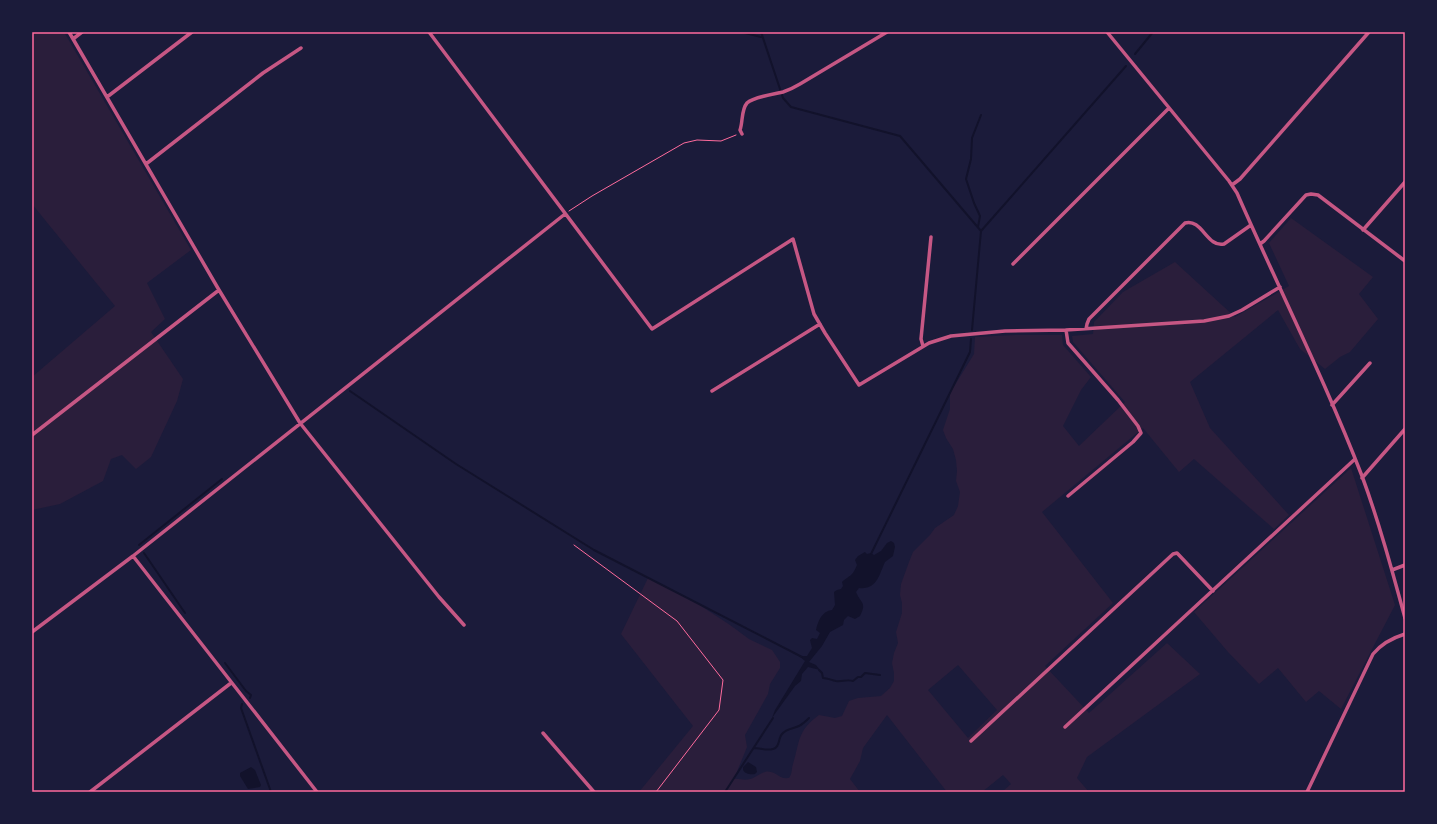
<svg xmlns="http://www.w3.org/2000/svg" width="1437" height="824" font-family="Merriweather,serif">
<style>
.green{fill:#2a1e3b;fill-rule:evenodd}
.water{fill:#12122b}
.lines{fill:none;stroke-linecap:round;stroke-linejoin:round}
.stream{stroke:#12122b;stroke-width:2}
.path{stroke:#ff6b9d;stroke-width:1}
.minor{stroke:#c65784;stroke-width:3.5}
.neatline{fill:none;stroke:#ff6b9d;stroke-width:1.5}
</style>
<rect width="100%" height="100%" fill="#1b1b3a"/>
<path class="green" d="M 32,32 L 64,32 L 191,250 L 147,283 L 165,319 L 151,332 L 183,379 L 177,401 L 151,457 L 136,469 L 122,455 L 111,459 L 103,481 L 60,504 L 32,510 L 32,377 L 115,306 L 32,204 Z
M 1291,218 L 1373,277 L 1359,294 L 1378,319 L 1350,352 L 1340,357 L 1325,369 L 1300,349 L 1278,310 L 1190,382 L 1210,428 L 1289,515 L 1274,529 L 1194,459 L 1179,472 L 1143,428 L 1042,512 L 1113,603 L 1045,666 L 1089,713 L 1167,643 L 1200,674 L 1087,757 L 1077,778 L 1089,792 L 1002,792 L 1011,784 L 1003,775 L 982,792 L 947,792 L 887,715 L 863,748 L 860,761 L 850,779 L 860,792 L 639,792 L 693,726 L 621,634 L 648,578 L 695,602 L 730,625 L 749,639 L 772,650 L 780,662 L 780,668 L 770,684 L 768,694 L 745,735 L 747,747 L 734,779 C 739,778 744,781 750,779 C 756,778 764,769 771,772 C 779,774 779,779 789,778 C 793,772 791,770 793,764 C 800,741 797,731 819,715 L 835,718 L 842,716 L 849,701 L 858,698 L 881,696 L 890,688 L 894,681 L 894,673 L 892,663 L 894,653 L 898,643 L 896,632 L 902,613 L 902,603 L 900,595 L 901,584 L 909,562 L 913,552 L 930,535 L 935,528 L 954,515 L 958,506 L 960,492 L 956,481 L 957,471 L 956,460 L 953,449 L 946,438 L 943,430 L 950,409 L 950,393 L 974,354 L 975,337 L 1015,335 L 1062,335 L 1063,345 L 1091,377 L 1081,390 L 1063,426 L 1079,446 L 1125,402 L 1073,342 L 1072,336 L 1093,334 L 1094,322 L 1123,292 L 1175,262 L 1235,317 L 1289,286 L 1269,243 ZM 958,665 L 997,710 L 968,738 L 928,690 Z
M 1351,468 L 1395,605 L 1341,709 L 1319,691 L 1306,702 L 1278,668 L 1259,684 L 1228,652 L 1194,612 Z"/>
<path class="water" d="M 891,541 L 894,543 L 895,547 L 893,556 L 885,562 C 879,575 877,590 859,588 L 856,592 C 861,604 867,602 860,616 L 855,619 L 848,616 L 844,620 L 843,625 L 830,632 L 822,646 L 809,662 L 816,665 L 820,670 L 808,667 L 802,674 L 801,681 L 795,686 L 772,718 L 775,710 L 805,661 L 799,656 L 807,656 L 812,648 L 810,640 L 812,638 L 817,639 L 820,633 L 816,630 C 818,621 822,611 832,610 L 835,605 L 834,592 L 837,590 L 841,589 L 843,586 L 842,582 C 851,574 852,577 857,565 L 855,560 L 858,556 L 865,552 L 867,554 L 871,553 L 874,555 L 881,551 L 887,543 Z
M 748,762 L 756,767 L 757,772 L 755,774 C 751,775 745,774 743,770 L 743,767 Z
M 251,767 L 255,770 L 261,785 L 260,787 L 248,789 L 240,776 L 240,773 Z"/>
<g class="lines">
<path class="stream" d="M 741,32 L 761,37
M 761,32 L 783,98 L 791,107 L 900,136 L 981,231
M 1135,54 L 1153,32
M 978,227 L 980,216 L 974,203 L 966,179 L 971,159 L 972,138 L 981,115
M 972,330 L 981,231 L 1126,66
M 350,391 L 456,464 L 594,550 L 802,657
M 139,545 L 222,479
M 144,553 L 185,613
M 871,554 L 970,352 L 971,339
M 225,663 L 246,691 L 251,695 L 250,698
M 819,670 L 822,673 L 823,678 C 828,678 831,680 836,681 C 842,682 847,679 853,681 L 858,677 L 861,677 L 865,673 L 880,675
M 242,704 L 241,708 L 271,792
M 754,748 C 760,748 766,751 773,749 C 780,748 778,738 782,734 C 787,728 793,729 799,726 C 803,724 806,721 809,718
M 725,792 L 773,718"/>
<path class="path" d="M 569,211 L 592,196 L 684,143 L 697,140 L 721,141 L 736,135
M 574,545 L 677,621 L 723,680 L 719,710 L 656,792"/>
<path class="minor" d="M 69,32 L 219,290 L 300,423 L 439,597 L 464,625
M 429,32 L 652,329 L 793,239 L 814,314 L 825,333 L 859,385 L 929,343 L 951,336 L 1005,331 L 1066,330 L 1204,321 L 1229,316 L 1242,310 L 1280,287
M 1107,32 L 1229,181 L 1237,193 C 1278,287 1325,380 1362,476 C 1379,522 1392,570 1405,618
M 73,39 L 82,32
M 107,97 L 192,32
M 742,134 L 740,130 C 743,122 741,110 747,103 C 753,97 774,94 783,92 C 789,90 795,87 800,84 L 887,32
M 146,164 L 263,73 L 301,48
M 1232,185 L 1240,179 L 1369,32
M 1363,230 L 1405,182
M 1260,244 L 1264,241 L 1306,195 L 1311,194 L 1318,195 L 1405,261
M 1013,264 L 1169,108
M 1086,329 L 1087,324 L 1089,319 L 1185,223 C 1202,218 1207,248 1224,244 L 1251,225
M 1066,330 L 1068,343 L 1118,400 L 1138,426 L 1141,433 L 1133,442 L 1068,496
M 923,346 L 921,339 L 931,237
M 712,391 L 820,324
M 1332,405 L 1370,363
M 32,435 L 219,290
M 1362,478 L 1405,429
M 133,556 L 317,792
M 1392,570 L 1405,565
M 32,632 L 133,556 L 565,214
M 1065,727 L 1355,459
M 543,733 L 594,792
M 971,741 L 1173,554 L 1177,553 L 1213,591
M 90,792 L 231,683
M 1307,792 L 1373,654 C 1382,643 1392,638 1405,634"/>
</g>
<rect width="1437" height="824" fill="none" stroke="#1b1b3a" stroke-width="66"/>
<rect x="33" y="33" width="1371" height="758" class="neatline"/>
</svg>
